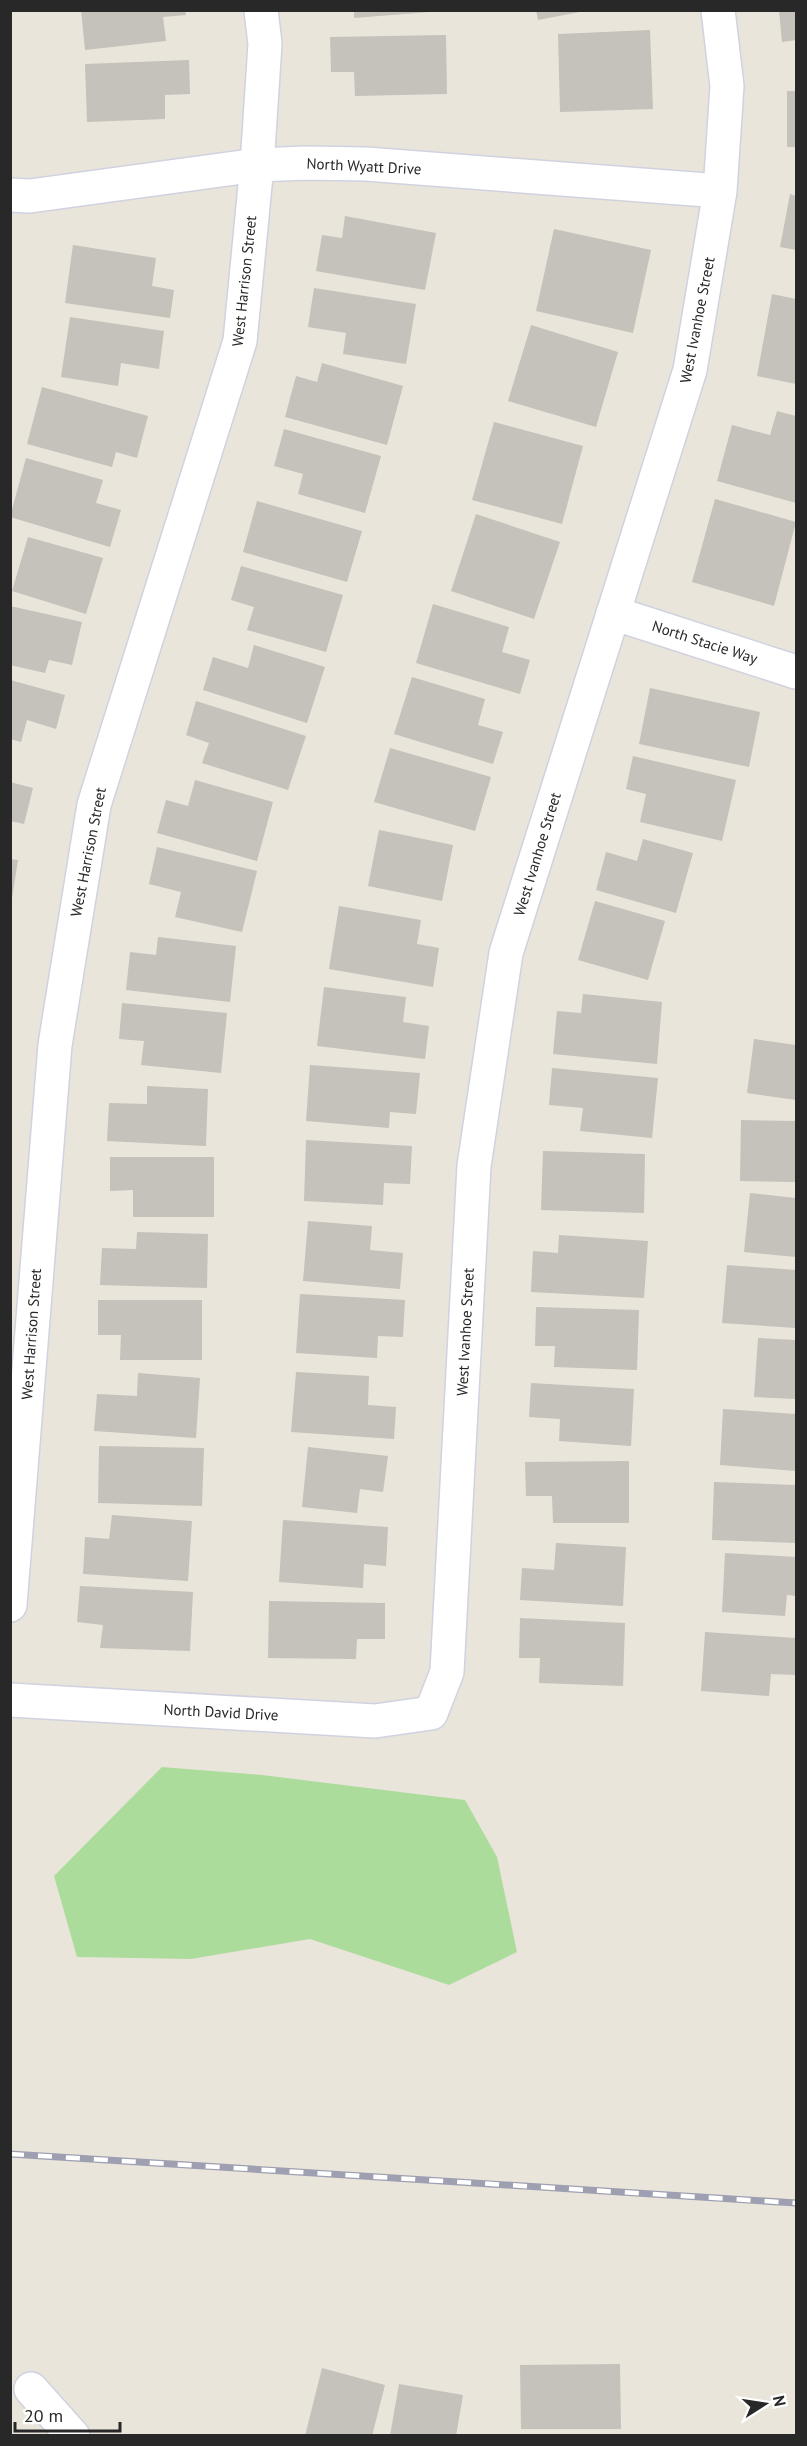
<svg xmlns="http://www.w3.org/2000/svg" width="807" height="2446" font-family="'PT Sans',sans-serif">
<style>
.green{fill:#acdc9b}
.building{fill:#c5c1bb}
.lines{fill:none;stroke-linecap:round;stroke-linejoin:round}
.street-casing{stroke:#d0d2e0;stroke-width:36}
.street{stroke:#fff;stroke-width:33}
.rail-casing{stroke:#9e9fb1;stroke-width:7}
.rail{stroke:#fff;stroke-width:4.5;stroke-dasharray:14;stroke-linecap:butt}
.labels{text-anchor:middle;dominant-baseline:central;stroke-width:6;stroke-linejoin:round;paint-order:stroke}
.street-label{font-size:15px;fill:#282828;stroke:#fff}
</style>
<rect width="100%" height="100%" fill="#eae5db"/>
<path class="green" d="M 162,1767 L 262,1775 L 465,1800 L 497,1857 L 517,1952 L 449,1985 L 310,1939 L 191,1959 L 77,1957 L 54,1876 Z"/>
<path class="building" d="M 81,10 L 185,10 L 186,15 L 163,17 L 166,41 L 85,50 Z
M 354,10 L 430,10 L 430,12 L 354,18 Z
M 536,10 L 580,10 L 580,12 L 538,20 Z
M 779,10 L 796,10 L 796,40 L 782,42 Z
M 650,30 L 653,109 L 560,112 L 558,34 Z
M 446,35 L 447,94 L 355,96 L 354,72 L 331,72 L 330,37 Z
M 189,60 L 190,94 L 165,95 L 165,119 L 87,122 L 85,64 Z
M 787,91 L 796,91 L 796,147 L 787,147 Z
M 790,194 L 796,196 L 796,250 L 780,247 Z
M 345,216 L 436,233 L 425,290 L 316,271 L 322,235 L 342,238 Z
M 554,229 L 651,250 L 633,333 L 536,311 Z
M 73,245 L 156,258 L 152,286 L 174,290 L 170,318 L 65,303 Z
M 314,288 L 416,304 L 406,364 L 343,354 L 346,333 L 308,327 Z
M 772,294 L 796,299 L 796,384 L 757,376 Z
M 70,317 L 164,331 L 159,369 L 121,363 L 118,386 L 61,377 Z
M 531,325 L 618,352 L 596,427 L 508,401 Z
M 322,363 L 403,386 L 387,445 L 285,417 L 296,376 L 317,382 Z
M 42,387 L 148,416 L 137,458 L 116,452 L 112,467 L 27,444 Z
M 777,411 L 796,416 L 796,503 L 717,481 L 732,425 L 770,435 Z
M 494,422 L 583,446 L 562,524 L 472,500 Z
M 284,429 L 381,456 L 365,513 L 298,494 L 303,474 L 274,466 Z
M 26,458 L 103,480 L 96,503 L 121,510 L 110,547 L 10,517 Z
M 715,499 L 796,522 L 774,606 L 692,582 Z
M 257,501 L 362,531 L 347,582 L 243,552 Z
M 476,514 L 560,542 L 534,619 L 451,591 Z
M 28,537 L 103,558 L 86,614 L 12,591 Z
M 241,566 L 343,595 L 326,652 L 247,630 L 254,607 L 231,600 Z
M 433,604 L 509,627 L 502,652 L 530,660 L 520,694 L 416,663 Z
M 10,606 L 82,622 L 72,665 L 49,660 L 45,673 L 10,665 Z
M 254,645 L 325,667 L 307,723 L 203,690 L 213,657 L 248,668 Z
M 412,677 L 485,699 L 478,725 L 503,732 L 493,764 L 394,734 Z
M 10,680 L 65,695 L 56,729 L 27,720 L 21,742 L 10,739 Z
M 650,688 L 760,712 L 749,767 L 639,744 Z
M 196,701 L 306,736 L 288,790 L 202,763 L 209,743 L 186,735 Z
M 390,748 L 491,777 L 475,831 L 374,802 Z
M 633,756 L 736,780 L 722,841 L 640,822 L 646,794 L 626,789 Z
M 195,780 L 273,802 L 257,861 L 157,833 L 166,800 L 188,806 Z
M 10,782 L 33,788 L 24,824 L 10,821 Z
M 379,830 L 453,845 L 442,901 L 368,886 Z
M 643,839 L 693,853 L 676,913 L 596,890 L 606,852 L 637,861 Z
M 157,847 L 257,871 L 242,932 L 175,917 L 181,892 L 149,884 Z
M 10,859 L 18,860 L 12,898 L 10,898 Z
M 595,901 L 665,921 L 648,980 L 578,960 Z
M 339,906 L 421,920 L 417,944 L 439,948 L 433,987 L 329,969 Z
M 158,937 L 236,946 L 230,1002 L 126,990 L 130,952 L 156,955 Z
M 324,987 L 406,997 L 403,1022 L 429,1026 L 425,1059 L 317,1046 Z
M 583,994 L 662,1002 L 657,1064 L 553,1054 L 557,1011 L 581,1013 Z
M 122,1003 L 227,1013 L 221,1073 L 141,1065 L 144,1041 L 119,1039 Z
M 754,1039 L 796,1045 L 796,1100 L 747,1093 Z
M 310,1065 L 420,1073 L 416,1114 L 390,1112 L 389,1128 L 306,1121 Z
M 552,1068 L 658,1078 L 652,1138 L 580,1131 L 583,1108 L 549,1105 Z
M 147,1086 L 208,1089 L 206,1146 L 107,1141 L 109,1103 L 147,1104 Z
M 741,1120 L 796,1121 L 796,1182 L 740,1181 Z
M 306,1140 L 412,1146 L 410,1184 L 384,1183 L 383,1205 L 304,1201 Z
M 543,1151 L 645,1154 L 644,1213 L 541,1210 Z
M 110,1157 L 214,1157 L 214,1217 L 133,1217 L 133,1190 L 110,1191 Z
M 750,1193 L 796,1198 L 796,1257 L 744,1252 Z
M 308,1221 L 372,1226 L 370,1250 L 403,1253 L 400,1289 L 303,1281 Z
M 137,1232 L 208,1234 L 207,1288 L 100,1285 L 102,1248 L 136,1249 Z
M 559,1235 L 648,1241 L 644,1298 L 531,1292 L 533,1251 L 558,1253 Z
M 727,1265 L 796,1270 L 796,1328 L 722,1323 Z
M 300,1294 L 405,1300 L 403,1337 L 378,1336 L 377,1358 L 296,1353 Z
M 98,1300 L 202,1300 L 202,1360 L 120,1360 L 121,1335 L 98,1335 Z
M 536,1307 L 639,1310 L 637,1370 L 554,1367 L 555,1346 L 535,1346 Z
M 758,1338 L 796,1340 L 796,1399 L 754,1397 Z
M 296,1372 L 369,1376 L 368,1405 L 396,1407 L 394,1439 L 291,1432 Z
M 138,1373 L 200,1378 L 196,1438 L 94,1431 L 97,1394 L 137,1396 Z
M 531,1383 L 634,1389 L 631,1446 L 559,1441 L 560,1419 L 529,1417 Z
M 723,1409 L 796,1414 L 796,1471 L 720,1465 Z
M 99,1446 L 204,1448 L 202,1506 L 98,1503 Z
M 308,1447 L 388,1456 L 383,1492 L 360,1489 L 357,1513 L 302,1507 Z
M 629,1461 L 629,1523 L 553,1523 L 552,1496 L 526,1496 L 525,1462 Z
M 714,1482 L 796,1485 L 796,1543 L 712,1540 Z
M 112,1515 L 192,1521 L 188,1581 L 83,1574 L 85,1537 L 109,1539 Z
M 283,1520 L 388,1527 L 386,1566 L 364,1564 L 363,1588 L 279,1582 Z
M 556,1543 L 626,1547 L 623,1606 L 520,1600 L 522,1568 L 554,1570 Z
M 725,1553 L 796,1557 L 796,1596 L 787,1595 L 785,1616 L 722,1612 Z
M 80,1586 L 193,1592 L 190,1651 L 100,1648 L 103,1625 L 77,1622 Z
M 269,1601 L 385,1603 L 385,1639 L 357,1639 L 356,1659 L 268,1658 Z
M 520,1618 L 625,1623 L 623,1686 L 539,1683 L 540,1658 L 519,1658 Z
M 705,1632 L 796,1638 L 796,1675 L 771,1674 L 769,1696 L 701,1691 Z
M 620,2364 L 621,2429 L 521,2429 L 520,2365 Z
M 322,2368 L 385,2385 L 372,2436 L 305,2436 Z
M 399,2384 L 463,2395 L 456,2436 L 390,2436 Z"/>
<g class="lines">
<g class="street-casing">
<path id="street" d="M 10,195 L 30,196 L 257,165 L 306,163 L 366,164 L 720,191
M 613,613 L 796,672
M 10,1605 L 55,1045 L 94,805 L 240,341 L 257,165 L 265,44 L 261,10
M 10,1700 L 375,1721 L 431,1713 L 447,1672 L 474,1166 L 506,953 L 690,370 L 720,191 L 727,86 L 718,10
M 31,2389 L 73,2436"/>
</g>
<use href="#street" class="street"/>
<g class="rail-casing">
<path id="rail" d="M 10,2154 L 796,2203"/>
</g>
<use href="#rail" class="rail"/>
</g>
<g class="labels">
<g class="street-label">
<text transform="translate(364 166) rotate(3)">North Wyatt Drive</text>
<text transform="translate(244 281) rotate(-84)">West Harrison Street</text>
<text transform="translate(697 320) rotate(-79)">West Ivanhoe Street</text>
<text transform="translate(705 642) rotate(18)">North Stacie Way</text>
<text transform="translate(88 852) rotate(-79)">West Harrison Street</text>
<text transform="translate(537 854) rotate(-73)">West Ivanhoe Street</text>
<text transform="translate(465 1332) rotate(-87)">West Ivanhoe Street</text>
<text transform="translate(31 1334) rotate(-86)">West Harrison Street</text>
<text transform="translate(221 1712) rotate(3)">North David Drive</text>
</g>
</g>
<rect width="807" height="2446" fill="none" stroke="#282828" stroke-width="24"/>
<g transform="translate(765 2404) rotate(78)" stroke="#ffffff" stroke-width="4.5" paint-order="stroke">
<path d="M0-4.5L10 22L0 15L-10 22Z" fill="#282828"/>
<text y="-9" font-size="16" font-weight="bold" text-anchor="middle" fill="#282828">N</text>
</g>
<path d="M15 2422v9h105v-9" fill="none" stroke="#282828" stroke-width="3"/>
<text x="24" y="2422" font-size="18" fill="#282828" stroke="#ffffff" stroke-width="4.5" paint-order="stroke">20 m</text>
</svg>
